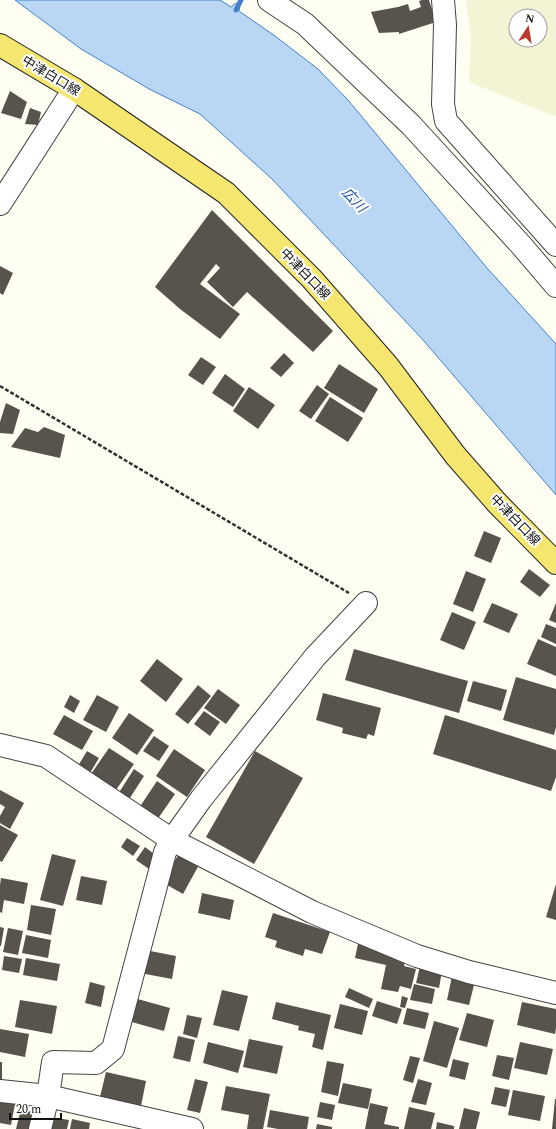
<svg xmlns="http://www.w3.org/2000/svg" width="556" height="1129" font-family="Spectral,'Noto Sans JP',serif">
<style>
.farmland{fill:#f3f4d4;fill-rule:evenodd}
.water{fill:#b9d6f5;stroke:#4281ca}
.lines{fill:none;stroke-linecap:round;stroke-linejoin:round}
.stream{stroke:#4281ca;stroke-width:5}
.building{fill:#59534d}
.minor-casing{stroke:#434343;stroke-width:24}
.major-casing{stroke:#212121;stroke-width:24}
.path{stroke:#323232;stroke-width:2.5;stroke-dasharray:4 2;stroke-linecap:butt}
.minor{stroke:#fff;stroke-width:22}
.major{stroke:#f4e66e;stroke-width:22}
.labels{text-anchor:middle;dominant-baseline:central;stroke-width:4;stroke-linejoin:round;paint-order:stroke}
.street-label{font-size:13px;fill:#101010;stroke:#fff}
.water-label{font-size:14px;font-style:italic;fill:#1c539f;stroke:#fff}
</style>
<rect width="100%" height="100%" fill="#fffef3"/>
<path class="farmland" d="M 466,0 L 556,0 L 556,117 L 469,82 L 471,36 ZM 516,16 L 540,16 L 540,40 L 516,40 Z"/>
<path class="water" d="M 15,0 L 220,0 L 231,7 L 236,3 L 240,6 L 239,11 L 275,36 L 318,69 L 348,100 L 487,268 L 556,344 L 556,495 L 424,341 L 272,179 L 200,114 L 151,90 L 81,49 Z"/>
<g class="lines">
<path class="stream" d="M 236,10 L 241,0"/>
</g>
<path class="building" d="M 422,0 L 429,0 L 436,22 L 399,34 L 399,32 L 379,33 L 371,12 L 398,7 L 408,4 L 410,11 L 421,7 L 419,1 Z
M 10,91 L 27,102 L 21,119 L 1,113 Z
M 30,108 L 41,112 L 38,125 L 25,124 Z
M 212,210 L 333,331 L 313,352 L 247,292 L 233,307 L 207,282 L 220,268 L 216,264 L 200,284 L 240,314 L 220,339 L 180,309 L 155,287 Z
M 0,266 L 13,273 L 3,295 L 0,293 Z
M 284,353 L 294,363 L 281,377 L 270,368 Z
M 201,357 L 216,367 L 203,385 L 188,375 Z
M 339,364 L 378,389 L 364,413 L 324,388 Z
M 225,374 L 245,389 L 233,407 L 212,393 Z
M 317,385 L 329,394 L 311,419 L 299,411 Z
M 249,387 L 275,405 L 258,429 L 233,411 Z
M 330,397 L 363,418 L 348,442 L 315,421 Z
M 6,403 L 20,410 L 13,434 L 0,433 L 0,422 Z
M 44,427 L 65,435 L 60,458 L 11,447 L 25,428 L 38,432 Z
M 484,531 L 501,538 L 491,563 L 474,556 Z
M 529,569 L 550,585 L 540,597 L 520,582 Z
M 466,571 L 486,579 L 473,612 L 453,604 Z
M 492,603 L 518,614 L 509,633 L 483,622 Z
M 556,603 L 556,623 L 549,620 Z
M 452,612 L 476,622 L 464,650 L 440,640 Z
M 546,624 L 556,628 L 556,644 L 541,637 Z
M 538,639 L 556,647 L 556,676 L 527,664 Z
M 354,649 L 468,681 L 459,713 L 345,680 Z
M 157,659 L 183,679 L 166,702 L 140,681 Z
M 516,677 L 556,689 L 556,727 L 554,735 L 503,720 Z
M 473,681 L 507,690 L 501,711 L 467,701 Z
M 198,685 L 211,696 L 188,724 L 175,714 Z
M 218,689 L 240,705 L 226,724 L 204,708 Z
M 323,693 L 381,708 L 374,736 L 368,734 L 366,739 L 342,733 L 343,728 L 316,720 Z
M 70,695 L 80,701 L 74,713 L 64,707 Z
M 97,695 L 119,707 L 106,732 L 83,720 Z
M 204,711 L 220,722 L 210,736 L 194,724 Z
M 129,713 L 154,730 L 137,755 L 112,738 Z
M 64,715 L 93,731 L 82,750 L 53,734 Z
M 445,715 L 556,750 L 556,777 L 551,791 L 433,754 Z
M 154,736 L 169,746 L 159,761 L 143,751 Z
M 109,748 L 134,764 L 116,790 L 91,774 Z
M 174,749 L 205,770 L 187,797 L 156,776 Z
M 87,751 L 99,758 L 90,773 L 78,766 Z
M 255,751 L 303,778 L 254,864 L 206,837 Z
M 134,769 L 144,776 L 128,801 L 118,794 Z
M 157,781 L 175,794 L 157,820 L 139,808 Z
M 0,790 L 24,803 L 10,829 L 0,823 L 0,816 L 5,807 L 0,804 Z
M 0,825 L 18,835 L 2,862 L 0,861 Z
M 127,838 L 140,846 L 133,856 L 121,847 Z
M 145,847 L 158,857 L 149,869 L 136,860 Z
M 180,852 L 200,863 L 183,894 L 162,882 Z
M 52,854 L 76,860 L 63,906 L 40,900 Z
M 81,876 L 107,881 L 102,905 L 76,900 Z
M 1,878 L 28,883 L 24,904 L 4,900 L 2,913 L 0,912 L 0,885 Z
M 556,884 L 556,920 L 546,917 Z
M 202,893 L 234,900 L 230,920 L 198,913 Z
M 31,905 L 56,909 L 51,935 L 27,930 Z
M 273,913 L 330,932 L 322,954 L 305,949 L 303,956 L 275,947 L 277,941 L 265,937 Z
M 0,927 L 4,928 L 1,946 L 0,946 Z
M 8,928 L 23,931 L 18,955 L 3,952 Z
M 26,935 L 51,940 L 48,958 L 22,953 Z
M 359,939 L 406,956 L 404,966 L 416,969 L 411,989 L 400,986 L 398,992 L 381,989 L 386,965 L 355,958 Z
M 145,950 L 176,956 L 172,979 L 140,973 Z
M 4,956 L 22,959 L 19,973 L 2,970 Z
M 26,958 L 60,964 L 57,981 L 23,975 Z
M 420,966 L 442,971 L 439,988 L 416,983 Z
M 452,976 L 475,981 L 469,1005 L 447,1000 Z
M 90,982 L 105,986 L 101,1007 L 85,1003 Z
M 414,984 L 435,989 L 432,1004 L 410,1000 Z
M 349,988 L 373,999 L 369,1008 L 345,997 Z
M 222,990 L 248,996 L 239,1031 L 213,1025 Z
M 402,996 L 408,998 L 405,1008 L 400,1007 Z
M 134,998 L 170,1008 L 164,1031 L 128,1021 Z
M 20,1000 L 57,1006 L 52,1034 L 15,1027 Z
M 377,1001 L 402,1009 L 397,1024 L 372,1016 Z
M 276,1002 L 331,1015 L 323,1050 L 312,1047 L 315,1034 L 298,1030 L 299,1026 L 272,1019 Z
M 522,1002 L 556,1009 L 556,1028 L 555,1034 L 517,1025 Z
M 340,1004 L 368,1011 L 362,1035 L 334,1028 Z
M 407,1008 L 429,1013 L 425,1029 L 403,1024 Z
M 467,1013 L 494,1020 L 487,1047 L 459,1040 Z
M 187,1015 L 202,1018 L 197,1038 L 183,1034 Z
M 434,1021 L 459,1028 L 447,1068 L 423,1061 Z
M 0,1029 L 29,1034 L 25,1057 L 0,1052 Z
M 178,1036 L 195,1040 L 190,1062 L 173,1058 Z
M 249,1039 L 283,1046 L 277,1074 L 243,1067 Z
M 208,1042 L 244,1051 L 238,1073 L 203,1063 Z
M 520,1042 L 553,1049 L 547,1075 L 514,1068 Z
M 497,1055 L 514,1058 L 509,1080 L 492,1076 Z
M 410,1056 L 420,1058 L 413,1083 L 403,1080 Z
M 453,1059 L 469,1063 L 465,1080 L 449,1076 Z
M 327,1061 L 344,1064 L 338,1096 L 321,1092 Z
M 0,1062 L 2,1062 L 2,1085 L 0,1085 Z
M 106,1072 L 146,1081 L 141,1106 L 100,1097 Z
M 195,1079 L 208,1082 L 200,1113 L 187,1110 Z
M 418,1079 L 432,1083 L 426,1105 L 411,1102 Z
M 343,1083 L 372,1089 L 368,1109 L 338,1103 Z
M 226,1086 L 270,1094 L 263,1129 L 247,1129 L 249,1115 L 221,1110 Z
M 495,1087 L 510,1090 L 506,1107 L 491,1104 Z
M 513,1090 L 545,1096 L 540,1121 L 508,1115 Z
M 555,1099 L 556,1099 L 556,1129 L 552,1129 Z
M 0,1101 L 15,1104 L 11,1125 L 0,1123 Z
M 320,1102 L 335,1105 L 332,1120 L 317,1117 Z
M 370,1103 L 388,1107 L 384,1124 L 399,1127 L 399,1129 L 365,1129 Z
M 409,1107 L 435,1113 L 431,1129 L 404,1129 Z
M 464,1108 L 480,1112 L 476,1129 L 459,1129 Z
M 21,1109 L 39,1114 L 35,1129 L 16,1129 Z
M 270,1110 L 309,1117 L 307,1129 L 278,1129 L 267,1127 Z
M 51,1117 L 69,1120 L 67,1129 L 48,1129 Z
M 72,1119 L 90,1123 L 89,1129 L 70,1129 Z
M 437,1122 L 454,1126 L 454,1129 L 436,1129 Z
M 317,1124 L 332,1127 L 332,1129 L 316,1129 Z"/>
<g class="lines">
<g class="minor-casing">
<path id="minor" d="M 269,0 L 305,24 L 411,125 L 521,245 L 556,286
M 443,0 L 445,25 L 443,104 L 446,121 L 556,245
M 0,204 L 74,89
M 0,745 L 46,756 L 172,840 L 312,912 L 417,956 L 469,972 L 556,993
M 0,1091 L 48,1096 L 192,1129
M 40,1129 L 48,1096 L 53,1062 L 96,1063 L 113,1049 L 165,852 L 172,840 L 201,799 L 315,657 L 366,603"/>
</g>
<g class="major-casing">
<path id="major" d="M 0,45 L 74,89 L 226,193 L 312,279 L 388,366 L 455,455 L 497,503 L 556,563"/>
</g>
<path class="path" d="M 0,386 L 349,593"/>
<use href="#minor" class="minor"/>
<use href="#major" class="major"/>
</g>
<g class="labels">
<g class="street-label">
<text transform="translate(51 76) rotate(31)">中津白口線</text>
<text transform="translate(305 274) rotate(46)">中津白口線</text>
<text transform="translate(515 520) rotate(46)">中津白口線</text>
</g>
<g class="water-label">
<text transform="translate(354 200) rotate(46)">広川</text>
</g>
</g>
<g transform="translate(528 28) rotate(12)"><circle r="19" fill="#ffffff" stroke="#9f9f9f"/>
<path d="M0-3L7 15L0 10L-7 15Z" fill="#bd392b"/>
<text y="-6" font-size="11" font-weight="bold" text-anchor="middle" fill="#101010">N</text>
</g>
<path d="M10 1113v6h51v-6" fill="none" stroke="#101010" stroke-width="2"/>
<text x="16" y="1113" font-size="12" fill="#101010" stroke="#ffffff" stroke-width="3" paint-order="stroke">20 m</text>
</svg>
